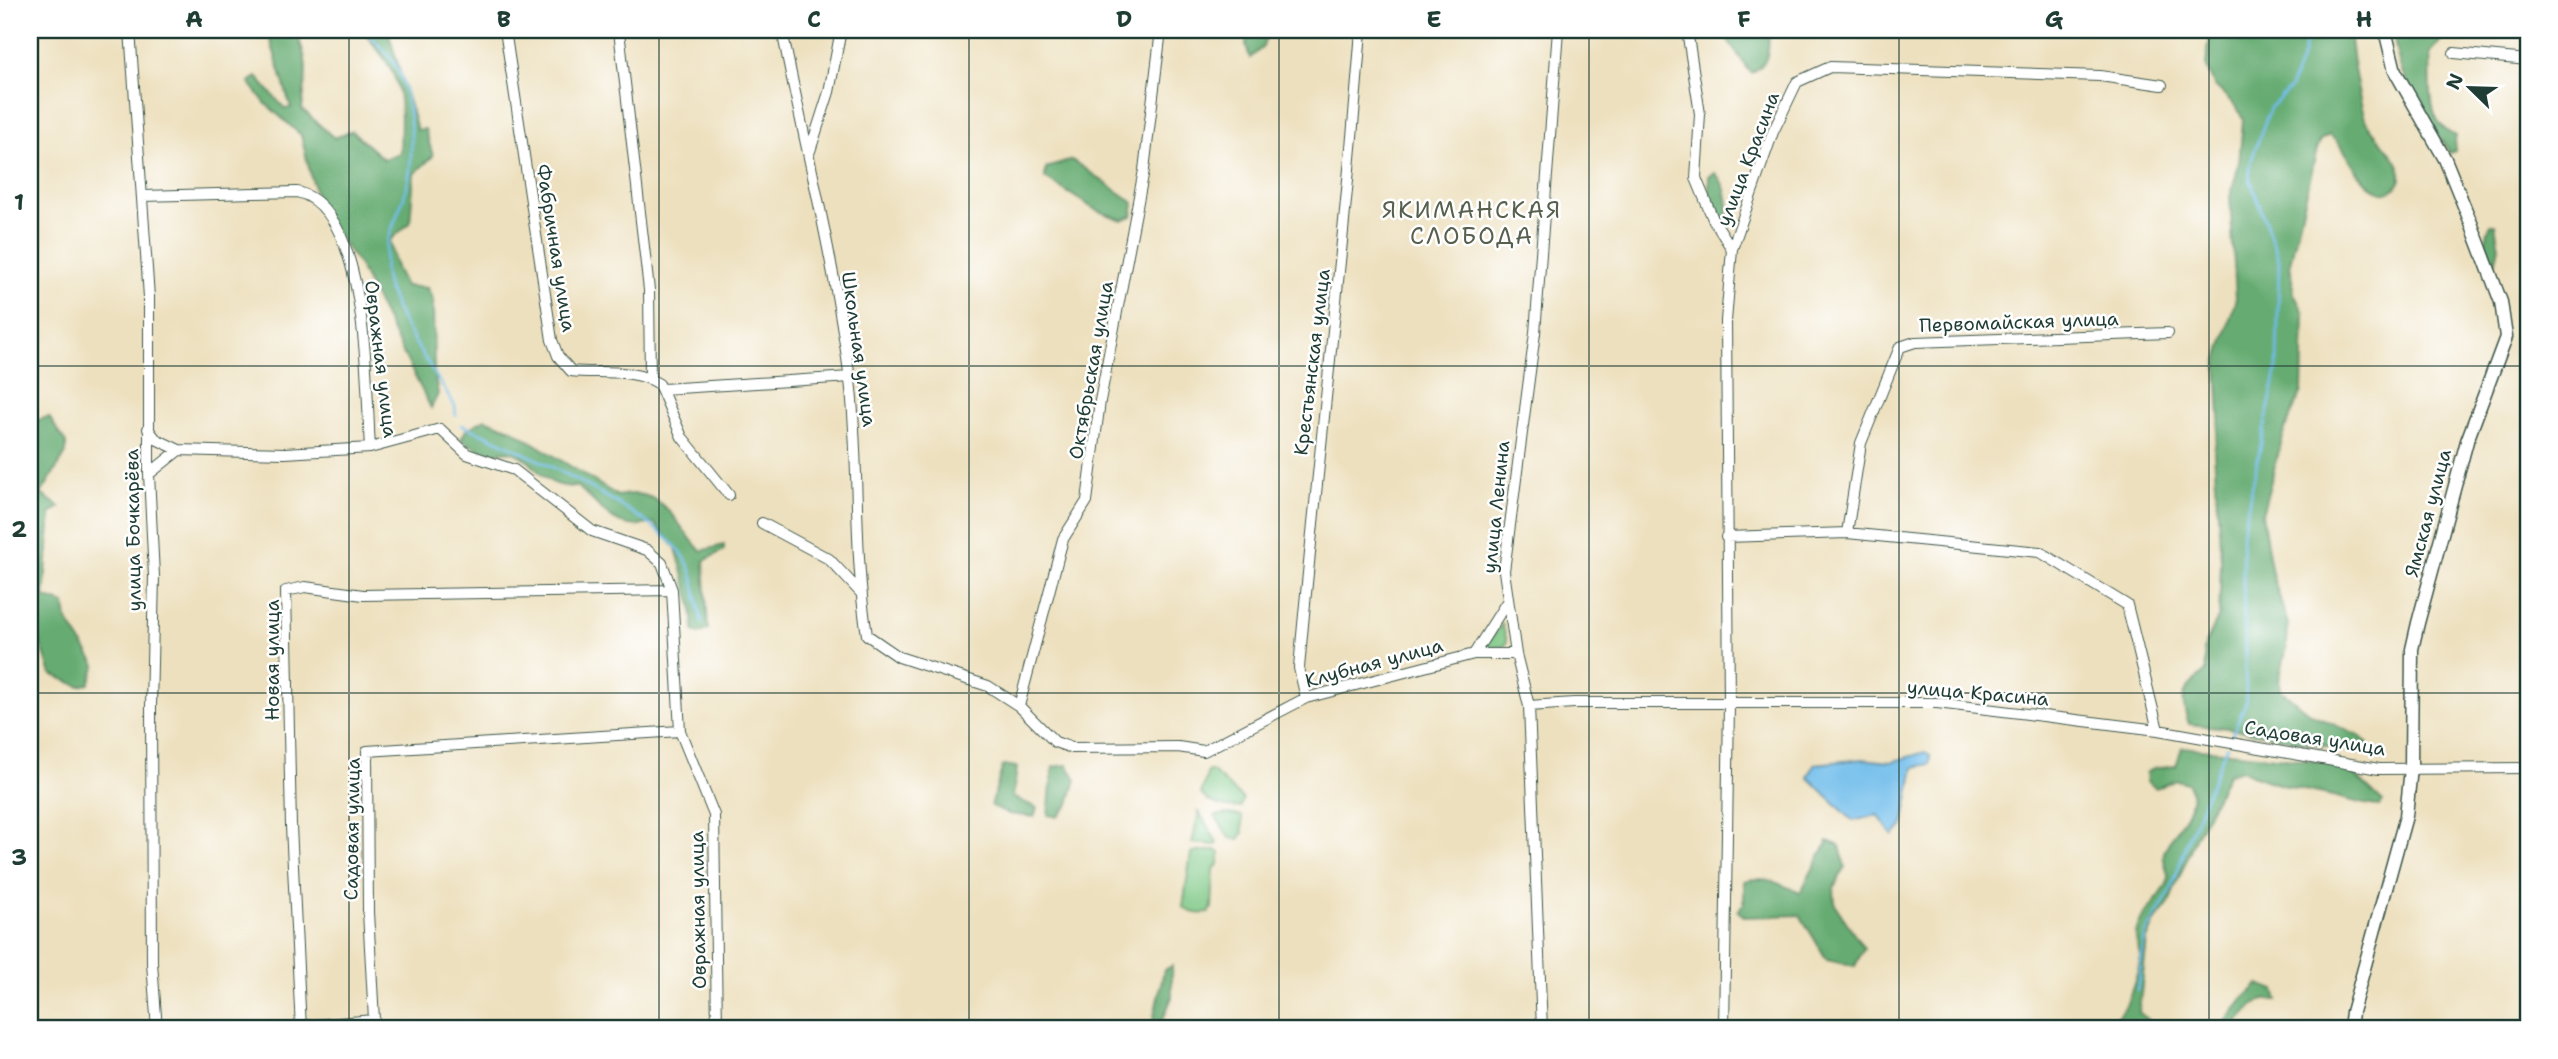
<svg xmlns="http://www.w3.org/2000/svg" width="2558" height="1059" font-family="'Shantell Sans',sans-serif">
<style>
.green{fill:#7dc784;stroke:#4e825c;stroke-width:2}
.forest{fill:#66ac72;stroke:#427453;stroke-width:2}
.water{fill:#72beeb;stroke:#487e90;stroke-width:2}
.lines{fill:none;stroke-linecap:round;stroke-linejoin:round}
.stream{stroke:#72beeb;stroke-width:2.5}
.minor-casing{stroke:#3e5549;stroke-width:12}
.tertiary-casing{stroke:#3e5549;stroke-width:15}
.minor{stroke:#fff;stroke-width:10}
.tertiary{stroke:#fff;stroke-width:12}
.grid{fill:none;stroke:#1f3d34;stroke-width:2;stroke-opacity:0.55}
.labels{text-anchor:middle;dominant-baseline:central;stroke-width:5;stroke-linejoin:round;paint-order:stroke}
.street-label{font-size:19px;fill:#1f3d34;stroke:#fff}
.quarter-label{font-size:23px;letter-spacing:2px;fill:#56604d;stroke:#fff}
.neatline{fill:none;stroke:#1f3d34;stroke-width:2.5}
.grid-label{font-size:23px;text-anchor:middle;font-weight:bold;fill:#1f3d34}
</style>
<rect width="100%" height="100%" fill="#fff"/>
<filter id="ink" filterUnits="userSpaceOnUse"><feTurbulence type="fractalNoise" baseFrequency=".0143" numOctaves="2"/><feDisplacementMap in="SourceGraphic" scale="14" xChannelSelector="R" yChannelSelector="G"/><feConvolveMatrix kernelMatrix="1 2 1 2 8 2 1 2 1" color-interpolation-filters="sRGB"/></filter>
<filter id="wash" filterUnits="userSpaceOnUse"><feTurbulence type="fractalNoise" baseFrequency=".00686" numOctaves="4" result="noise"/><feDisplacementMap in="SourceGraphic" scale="28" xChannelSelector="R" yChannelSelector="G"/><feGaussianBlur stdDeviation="1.57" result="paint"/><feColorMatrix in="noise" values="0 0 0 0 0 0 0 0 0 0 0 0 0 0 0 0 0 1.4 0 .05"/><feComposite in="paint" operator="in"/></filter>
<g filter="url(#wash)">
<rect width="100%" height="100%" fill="#ede0be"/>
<path class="green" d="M 1502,624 L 1507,641 L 1505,646 L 1483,649 Z
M 1208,771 L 1212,771 L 1243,799 L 1241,807 C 1228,809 1210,805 1201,794 Z
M 1199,812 L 1217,842 L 1216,845 L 1192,843 Z
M 1228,814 L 1242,816 L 1243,833 L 1239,839 L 1230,838 L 1215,816 Z
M 1216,850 L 1220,853 L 1219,864 L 1214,869 L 1212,908 L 1209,913 C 1200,914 1191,914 1183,907 L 1191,853 Z"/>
<path class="forest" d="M 219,30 L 295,30 C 311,66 306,73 302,109 L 334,138 L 352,131 L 383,159 L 400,153 C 402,92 404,78 362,30 L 388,31 L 417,130 L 425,129 L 433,156 L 414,174 L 410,223 L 390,240 L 396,268 L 405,286 L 427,288 L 433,300 L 434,371 L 438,394 L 431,408 L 358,264 L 319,209 L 301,135 L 266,104 L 249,82 L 257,77 L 285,109 L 291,108 L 268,32 Z
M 1247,30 L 1268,30 L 1263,47 L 1250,58 L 1246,45 Z
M 1724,30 L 1769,30 C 1768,51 1771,62 1751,73 L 1726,38 Z
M 2211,30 L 2349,30 C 2352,59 2357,91 2365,119 C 2370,135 2422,172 2392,190 C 2387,193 2382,193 2377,190 C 2354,178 2350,149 2329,135 L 2321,140 L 2317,149 L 2290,263 L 2294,294 L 2304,313 L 2302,391 L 2285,429 L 2262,514 L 2272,574 L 2288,624 L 2287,647 L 2279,680 L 2281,690 L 2309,713 L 2361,737 L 2368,744 L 2367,754 L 2228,728 L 2189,724 C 2178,694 2183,691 2206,671 L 2204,648 L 2219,616 L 2221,562 L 2214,451 L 2220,418 L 2217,364 L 2236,298 L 2230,197 L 2239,164 L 2243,120 L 2237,107 L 2214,85 L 2206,65 Z
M 2394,30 L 2445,30 L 2442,40 L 2430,53 C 2432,80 2424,123 2455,136 L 2455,151 L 2450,153 C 2425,118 2394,74 2394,30 Z
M 1072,160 L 1129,199 L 1134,204 L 1132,216 L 1122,220 L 1096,210 L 1045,178 L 1046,168 Z
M 1715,173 C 1726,184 1729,202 1728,216 L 1722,222 C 1710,209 1708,193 1709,176 Z
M 2491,224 L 2495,224 L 2499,247 L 2495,264 C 2485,252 2484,237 2491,224 Z
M 49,417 L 66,443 L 66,453 L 41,494 L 60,507 L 51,513 L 44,597 L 65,604 L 67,620 L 96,665 L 89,684 L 79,686 L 51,674 L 30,611 L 30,429 L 38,420 Z
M 485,419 L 511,429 L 618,496 C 664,485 674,523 701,551 L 724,545 L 724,550 L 704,561 L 708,629 L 699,634 L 694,631 L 692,606 L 676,548 L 654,523 C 614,533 607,512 578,487 C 536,487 542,463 513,452 C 506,450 498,454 491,453 C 481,453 470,444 461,439 L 466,430 Z
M 2182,747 L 2343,764 L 2383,802 L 2379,806 C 2364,805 2352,801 2337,797 C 2303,789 2273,786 2242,770 L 2228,774 L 2196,836 L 2168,905 L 2154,923 L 2147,939 L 2139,1012 L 2157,1029 L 2110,1029 C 2114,1018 2123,1013 2127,1003 C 2132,990 2140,971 2140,957 C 2140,950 2135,942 2136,935 C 2138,913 2163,899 2168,881 C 2170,870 2160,860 2165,850 C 2172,831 2203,804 2187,783 L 2177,780 L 2156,788 L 2147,782 L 2146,773 L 2153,768 L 2176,766 Z
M 1003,765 L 1017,767 L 1013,797 L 1037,808 L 1034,817 L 1009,814 L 991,806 Z
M 1067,765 L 1076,779 L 1069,804 L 1058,817 L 1048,815 L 1053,767 Z
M 1828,841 L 1840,846 L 1845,867 L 1834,888 L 1835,905 L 1864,948 L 1855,966 L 1827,960 L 1800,915 L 1745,917 L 1738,911 L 1744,903 L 1744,881 C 1764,875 1782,884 1800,893 Z
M 1172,966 L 1172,997 L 1159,1029 L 1152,1025 L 1164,970 Z
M 2259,984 L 2275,990 L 2278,1000 L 2264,1000 L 2255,1004 L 2231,1029 L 2220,1029 L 2246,996 Z"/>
<path class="water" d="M 1925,752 L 1930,755 L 1930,764 L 1914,767 L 1903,826 L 1893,836 L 1878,815 L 1853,821 L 1808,777 L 1815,764 L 1863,759 L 1891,762 Z"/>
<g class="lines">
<path class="stream" d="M 364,30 C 373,40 386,50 393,61 C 413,93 416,162 404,197 C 395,222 382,247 385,274 C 389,310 435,373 455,406 L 456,416
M 462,425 C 510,444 664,518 686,560 C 696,578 697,604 702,623
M 2231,737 L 2246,702 L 2242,534 L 2277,369 L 2279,260 L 2249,176 L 2251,161 L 2270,108 L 2290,88 L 2303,55 L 2307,30
M 2137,991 L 2145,935 L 2172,888 L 2189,836 L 2227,746"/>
</g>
</g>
<g filter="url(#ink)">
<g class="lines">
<g class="minor-casing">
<path id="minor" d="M 130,30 L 149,297 L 149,474 L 154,576 L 151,707 L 152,963 L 157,1029
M 505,30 L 552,340 L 558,356 L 571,371 C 598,374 635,368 659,384 L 682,437 L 729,495
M 782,30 C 805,146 835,262 850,380 C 860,465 853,550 867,635 L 899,657 L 988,686 L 1019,706 L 1055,742 L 1072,748 L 1178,747 L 1204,751 L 1306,698 L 1474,654
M 1687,30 L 1700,114 L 1696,178 L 1713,219 L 1732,249 L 1726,321 L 1729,704 L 1724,1029
M 619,31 L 649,290 L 650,379
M 2454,53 L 2528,60
M 810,151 L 829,92 L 841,30
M 143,196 L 297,192 C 369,208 366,388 370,448 L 440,429 L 467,454 L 514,470 L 592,531 L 647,550 L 662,563 L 672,590 L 680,731 L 714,815 L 717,1029
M 1732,249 L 1773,132 L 1797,82 L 1830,67 L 2100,76 L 2162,85
M 663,389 L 850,377
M 148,429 L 156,439 L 179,450
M 149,474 L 179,450 L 285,453 L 370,448
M 762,523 L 829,559 L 860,592
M 1847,533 L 1861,443 L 1900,347 L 1915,342 L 2168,333
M 1726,537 L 1847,533 L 2040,552 L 2127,605 L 2158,730
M 1508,600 L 1474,654 L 1516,654
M 1306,698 L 1299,668 C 1318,455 1345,243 1361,30
M 1019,706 L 1063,539 L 1087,501 L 1100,401 L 1144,170 L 1161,30
M 1529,706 L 1574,703 L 1937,703 L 2158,730 L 2379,769 L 2528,768
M 302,1026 L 374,1020 L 368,912 L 367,751 L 680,731
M 301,1029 L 291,826 L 286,591 L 305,587 L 363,595 L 672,590
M 1542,1029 L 1529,706 L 1516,654 L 1504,571 L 1535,333 L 1558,30"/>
</g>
<g class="tertiary-casing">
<path id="tertiary" d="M 2350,1029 L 2352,1012 L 2406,816 L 2411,768 L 2412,649 L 2418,623 L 2467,441 L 2506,337 L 2501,302 L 2471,223 L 2445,159 L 2395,71 L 2385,30"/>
</g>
<use href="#minor" class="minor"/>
<use href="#tertiary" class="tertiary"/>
</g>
</g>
<path class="grid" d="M 349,30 L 349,1029M 659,30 L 659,1029M 969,30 L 969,1029M 1279,30 L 1279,1029M 1589,30 L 1589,1029M 1899,30 L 1899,1029M 2209,30 L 2209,1029M 30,366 L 2528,366M 30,693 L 2528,693"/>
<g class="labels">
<g class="street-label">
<text transform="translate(1748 159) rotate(-69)">улица Красина</text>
<text transform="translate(556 248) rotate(81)">Фабричная улица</text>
<text transform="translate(2019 322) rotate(-2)">Первомайская улица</text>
<text transform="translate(859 349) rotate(82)">Школьная улица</text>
<text transform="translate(381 359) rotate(83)">Овражная улица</text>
<text transform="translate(1312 362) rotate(-83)">Крестьянская улица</text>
<text transform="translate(1091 370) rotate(-80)">Октябрьская улица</text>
<text transform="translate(1496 507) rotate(-84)">улица Ленина</text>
<text transform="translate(2428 513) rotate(-75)">Ямская улица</text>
<text transform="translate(133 530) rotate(-91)">улица Бочкарёва</text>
<text transform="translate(272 660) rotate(-90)">Новая улица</text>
<text transform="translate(1374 663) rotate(-15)">Клубная улица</text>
<text transform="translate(1978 693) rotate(5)">улица Красина</text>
<text transform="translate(2315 738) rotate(9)">Садовая улица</text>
<text transform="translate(352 829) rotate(-89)">Садовая улица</text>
<text transform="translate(698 910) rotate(-91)">Овражная улица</text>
</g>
<g class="quarter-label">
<text x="1472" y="210">ЯКИМАНСКАЯ<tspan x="1472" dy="26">СЛОБОДА</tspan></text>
</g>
</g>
<rect width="2558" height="1059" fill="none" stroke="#fff" stroke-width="77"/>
<g transform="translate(2470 88) rotate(293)" stroke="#ffffff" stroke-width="5" paint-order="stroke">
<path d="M0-5L12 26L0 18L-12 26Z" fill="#1f3d34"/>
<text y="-10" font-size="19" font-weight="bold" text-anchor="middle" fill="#1f3d34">N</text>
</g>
<rect x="38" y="38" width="2482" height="982" class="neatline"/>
<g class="grid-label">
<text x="194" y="27">A</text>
<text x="504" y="27">B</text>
<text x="814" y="27">C</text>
<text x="1124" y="27">D</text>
<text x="1434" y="27">E</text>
<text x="1744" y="27">F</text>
<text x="2054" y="27">G</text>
<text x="2364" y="27">H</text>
<text x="19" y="210">1</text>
<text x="19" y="537">2</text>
<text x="19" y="865">3</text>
</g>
</svg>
